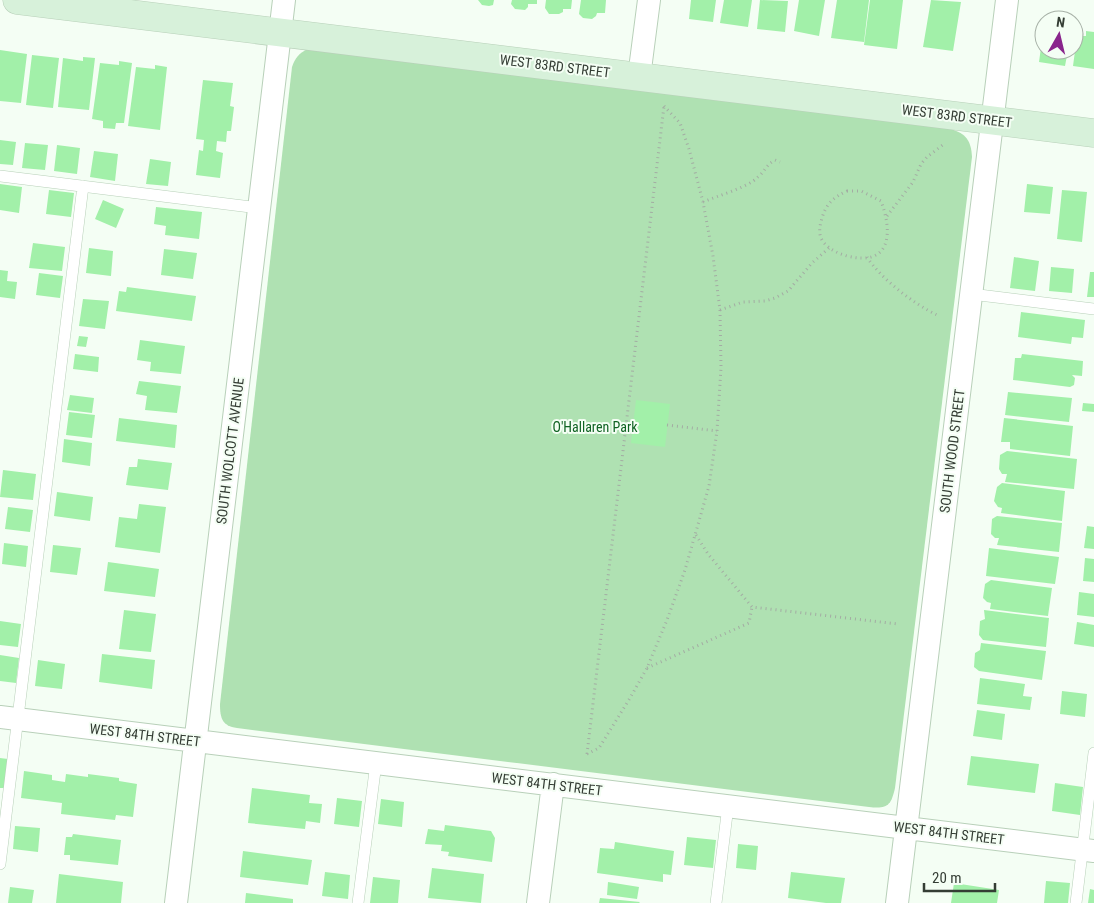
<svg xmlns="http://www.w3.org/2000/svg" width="1094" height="903" font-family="'Roboto Condensed',sans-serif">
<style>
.green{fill:#afe1b2}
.building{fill:#a2f0a9}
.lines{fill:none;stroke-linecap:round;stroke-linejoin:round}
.lane-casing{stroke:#b8d0b9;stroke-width:12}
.street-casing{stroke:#b8d0b9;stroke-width:24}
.secondary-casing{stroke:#b8d0b9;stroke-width:29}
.path{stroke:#a3aca3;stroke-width:3;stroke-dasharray:1 4;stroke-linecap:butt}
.lane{stroke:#fff;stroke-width:11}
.street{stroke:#fff;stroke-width:22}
.secondary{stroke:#d7f1da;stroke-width:28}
.labels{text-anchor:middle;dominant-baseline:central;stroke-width:4;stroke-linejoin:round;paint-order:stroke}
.street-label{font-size:14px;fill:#343d34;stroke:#f4fef4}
.park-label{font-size:14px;fill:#106323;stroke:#f4fef4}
</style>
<rect width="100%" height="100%" fill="#f4fef4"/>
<path class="green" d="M 308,49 L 951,129 C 966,134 971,140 972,157 L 895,788 C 891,806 887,809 869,807 L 237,728 C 222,726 220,718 220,704 L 292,67 C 295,58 299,53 308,49 Z"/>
<path class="building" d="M 478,0 L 494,0 L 493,5 L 489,6 L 482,5 Z
M 512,0 L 537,0 L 537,4 L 528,4 L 528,7 L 525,10 L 515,9 L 511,4 Z
M 546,0 L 572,0 L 571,9 L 563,9 L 563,12 L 559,14 L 549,14 L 545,8 Z
M 581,0 L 606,0 L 605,13 L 597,13 L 596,16 L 592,19 L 583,18 L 579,14 Z
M 691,0 L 716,0 L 713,22 L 689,19 Z
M 724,0 L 752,0 L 748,27 L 720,23 Z
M 760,0 L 788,1 L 785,32 L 757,29 Z
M 799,0 L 825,0 L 819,36 L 794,31 Z
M 837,0 L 869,0 L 864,42 L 831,38 Z
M 870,0 L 903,0 L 897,49 L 864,45 Z
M 931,0 L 961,2 L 953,51 L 923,47 Z
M 1086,31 L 1094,32 L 1094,69 L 1073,66 L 1077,36 L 1086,36 Z
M 1043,33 L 1044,50 L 1068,50 L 1065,66 L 1039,62 Z
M 0,50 L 27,54 L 21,103 L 0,101 Z
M 32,55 L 59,58 L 53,108 L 26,105 Z
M 83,57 L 95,58 L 89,110 L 58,107 L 63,58 L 83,61 Z
M 119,61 L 132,63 L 124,123 L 116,123 L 115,129 L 103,128 L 103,121 L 92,119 L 100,63 L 119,65 Z
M 155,65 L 167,67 L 160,130 L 128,126 L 136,67 L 155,69 Z
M 203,80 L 233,83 L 230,106 L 234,107 L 231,131 L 227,131 L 226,142 L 217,141 L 216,151 L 223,153 L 220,178 L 196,175 L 199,150 L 203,151 L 204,140 L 196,139 Z
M 0,140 L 16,142 L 13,165 L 0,164 Z
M 25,143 L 48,145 L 45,170 L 22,168 Z
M 57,145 L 80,148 L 77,174 L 54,171 Z
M 94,151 L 118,154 L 115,181 L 90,177 Z
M 150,159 L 171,162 L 168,186 L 146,184 Z
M 0,184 L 22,187 L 19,213 L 0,210 Z
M 1027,184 L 1053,187 L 1050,214 L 1024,212 Z
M 49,190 L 74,193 L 71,217 L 46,214 Z
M 1062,190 L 1087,192 L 1082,242 L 1057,239 Z
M 103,200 L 124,209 L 116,228 L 95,219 Z
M 156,207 L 202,212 L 199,239 L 165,235 L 166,226 L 154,224 Z
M 33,243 L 65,247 L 62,271 L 29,268 Z
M 89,248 L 113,251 L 111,276 L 86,273 Z
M 164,249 L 197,253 L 193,279 L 161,275 Z
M 1014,257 L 1039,261 L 1035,291 L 1010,288 Z
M 1051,267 L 1074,269 L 1072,293 L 1049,291 Z
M 0,270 L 8,271 L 7,281 L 17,282 L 15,299 L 0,297 Z
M 1090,272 L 1094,272 L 1094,297 L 1087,297 Z
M 39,273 L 63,276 L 60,298 L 36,295 Z
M 127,287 L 196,296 L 192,321 L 116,311 L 119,291 L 126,292 Z
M 83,299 L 109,301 L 105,329 L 79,326 Z
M 1021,312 L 1085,320 L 1083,338 L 1072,337 L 1071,344 L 1018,337 Z
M 79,336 L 88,337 L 86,347 L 77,346 Z
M 140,340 L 185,346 L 181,374 L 150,371 L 151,362 L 137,360 Z
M 75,354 L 99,357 L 98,372 L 73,369 Z
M 1022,354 L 1083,361 L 1082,376 L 1072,375 L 1075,378 L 1074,385 L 1070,387 L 1013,380 L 1015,358 L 1021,358 Z
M 139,381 L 181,386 L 177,413 L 145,410 L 147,396 L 136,394 Z
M 1008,392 L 1072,398 L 1069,422 L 1005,415 Z
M 70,395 L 94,398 L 92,413 L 67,410 Z
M 636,400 L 670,404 L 665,447 L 631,443 Z
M 1083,403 L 1094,404 L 1094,412 L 1082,411 Z
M 69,412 L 95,415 L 92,438 L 66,435 Z
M 119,418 L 177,425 L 175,448 L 116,441 Z
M 1004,418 L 1073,426 L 1070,456 L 1010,449 L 1010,442 L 1001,442 Z
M 64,439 L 92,443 L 90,466 L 62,462 Z
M 1007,451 L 1077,459 L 1074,489 L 1005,482 L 1007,474 L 1002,474 L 999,469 L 1000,455 Z
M 138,459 L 172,463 L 168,490 L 126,485 L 129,467 L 137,467 Z
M 3,470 L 36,474 L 33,500 L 0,497 Z
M 1002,483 L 1065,491 L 1062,521 L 1001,513 L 1002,508 L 998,507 L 994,501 L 997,487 Z
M 57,492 L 93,497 L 90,521 L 54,516 Z
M 139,504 L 166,507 L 160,553 L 115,547 L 119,517 L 137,519 Z
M 8,507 L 33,510 L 30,532 L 5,529 Z
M 997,516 L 1062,523 L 1059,552 L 997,545 L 999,538 L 995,538 L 991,534 L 992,519 Z
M 1087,526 L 1094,527 L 1094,549 L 1084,548 Z
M 4,543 L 28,546 L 26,567 L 2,564 Z
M 53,545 L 81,548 L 77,575 L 50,572 Z
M 989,548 L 1059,557 L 1055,584 L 986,576 Z
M 1085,558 L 1094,559 L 1094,582 L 1083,581 Z
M 108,562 L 159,569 L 155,597 L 104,591 Z
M 991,580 L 1052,588 L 1048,616 L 990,609 L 991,603 L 987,602 L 983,598 L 985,584 Z
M 1079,592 L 1094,594 L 1094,617 L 1077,615 Z
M 124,610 L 156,614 L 151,652 L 119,649 Z
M 984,610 L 1049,618 L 1046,647 L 983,640 L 979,635 L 980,621 L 985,619 Z
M 0,621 L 21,624 L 18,647 L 0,645 Z
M 1077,622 L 1094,625 L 1094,647 L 1074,644 Z
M 981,643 L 1046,651 L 1042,680 L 979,671 L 974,667 L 975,653 L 980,650 Z
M 102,654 L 155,660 L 152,689 L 99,682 Z
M 0,655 L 19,658 L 16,683 L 0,681 Z
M 38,660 L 65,664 L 62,689 L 35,686 Z
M 980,678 L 1025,684 L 1023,696 L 1032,697 L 1030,710 L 977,704 Z
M 1062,691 L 1087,694 L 1085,717 L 1060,714 Z
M 977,710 L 1005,714 L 1002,740 L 973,736 Z
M 971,756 L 1039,764 L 1035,793 L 967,785 Z
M 0,758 L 8,759 L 4,788 L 0,788 Z
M 24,771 L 52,775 L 52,780 L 65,782 L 66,774 L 88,777 L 88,774 L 119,778 L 119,781 L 137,784 L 133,817 L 116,815 L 115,820 L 61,814 L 62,803 L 21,798 Z
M 1055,783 L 1083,787 L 1080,815 L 1052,811 Z
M 252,788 L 310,795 L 309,803 L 322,804 L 320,823 L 306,821 L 305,829 L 248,823 Z
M 337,798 L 362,801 L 359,827 L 334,824 Z
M 381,799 L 404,802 L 402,827 L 378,824 Z
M 445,825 L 491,831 L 495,838 L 492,862 L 448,856 L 449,852 L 441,851 L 442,845 L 425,844 L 428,829 L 444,831 Z
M 15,826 L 40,828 L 38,852 L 13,849 Z
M 73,834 L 121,840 L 118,865 L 70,860 L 70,855 L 64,855 L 66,837 L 72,837 Z
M 687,837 L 716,840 L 713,868 L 684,865 Z
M 615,842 L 674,851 L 671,875 L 663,874 L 663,882 L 597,873 L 600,848 L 614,849 Z
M 738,844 L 758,846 L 756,870 L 736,868 Z
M 243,851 L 312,860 L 308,885 L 240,877 Z
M 432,868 L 484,874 L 481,903 L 428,898 Z
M 325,872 L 350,875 L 348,899 L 322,896 Z
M 791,872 L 845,878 L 841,903 L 826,903 L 788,898 Z
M 59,874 L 123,882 L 121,903 L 56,903 Z
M 373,877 L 400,880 L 398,903 L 370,903 Z
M 1046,881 L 1070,883 L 1068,903 L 1044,903 Z
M 608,882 L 639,887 L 637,899 L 607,895 Z
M 954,883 L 999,890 L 997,903 L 951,903 Z
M 10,887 L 34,890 L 32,903 L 8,903 Z
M 1090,889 L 1094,890 L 1094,903 L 1088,903 Z
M 246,893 L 293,899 L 293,903 L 245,903 Z
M 600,898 L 640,902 L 639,903 L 599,903 Z"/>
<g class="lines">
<g class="lane-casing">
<path id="lane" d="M 0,176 L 259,208
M 971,294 L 1094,309
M 0,864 L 83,186
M 358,903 L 376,763
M 716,903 L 728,806
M 1076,903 L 1094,753"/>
</g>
<g class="street-casing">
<path id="street" d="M 639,77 L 649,0
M 0,717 L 1094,851
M 176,903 L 284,0
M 538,903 L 553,784
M 897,903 L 1007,0"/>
</g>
<g class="secondary-casing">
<path id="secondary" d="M 17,0 L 1094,133"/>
</g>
<path class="path" d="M 847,191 L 861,191 L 881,201 C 893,233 891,267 847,256 C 837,253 828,249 822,240 C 818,233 820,225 822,218 C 826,204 834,197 847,191 Z
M 703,202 C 717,196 749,187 758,177 C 765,171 766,165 775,160 L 780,162
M 887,216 L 913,182 L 921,164 L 927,157 L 944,144
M 867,257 C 880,278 914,304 937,315
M 720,310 L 743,302 L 765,301 L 775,298 L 788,291 L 812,263 L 829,248
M 667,425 L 717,431
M 696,535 L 708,554 L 752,607 L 898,624
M 647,668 L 749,623 L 752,607
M 587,754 L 599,748 L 630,698 L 647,668 L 667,620 L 685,570 L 709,486 L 717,431 L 721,368 L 720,310 L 713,256 L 703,202 L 689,149 L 680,123 L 664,106
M 587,754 L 664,106"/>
<use href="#lane" class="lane"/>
<use href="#street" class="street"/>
<use href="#secondary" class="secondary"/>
</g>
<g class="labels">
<g class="street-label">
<text transform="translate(555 66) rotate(7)">WEST 83RD STREET</text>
<text transform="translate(957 116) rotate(7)">WEST 83RD STREET</text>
<text transform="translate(230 451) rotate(-83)">SOUTH WOLCOTT AVENUE</text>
<text transform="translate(952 451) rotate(-83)">SOUTH WOOD STREET</text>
<text transform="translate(145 735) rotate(7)">WEST 84TH STREET</text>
<text transform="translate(547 784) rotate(7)">WEST 84TH STREET</text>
<text transform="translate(949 833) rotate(7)">WEST 84TH STREET</text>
</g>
<g class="park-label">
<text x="595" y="427">O'Hallaren Park</text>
</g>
</g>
<g transform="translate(1059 35) rotate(8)"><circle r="24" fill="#f4fef4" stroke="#a7b1a7"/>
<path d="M0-4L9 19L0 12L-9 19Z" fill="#89258c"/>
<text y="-8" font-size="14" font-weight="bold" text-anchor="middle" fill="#343d34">N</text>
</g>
<path d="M924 883v8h71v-8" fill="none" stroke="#343d34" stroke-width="2.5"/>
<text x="932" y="883" font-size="15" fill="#343d34" stroke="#f4fef4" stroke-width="4" paint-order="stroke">20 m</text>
</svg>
